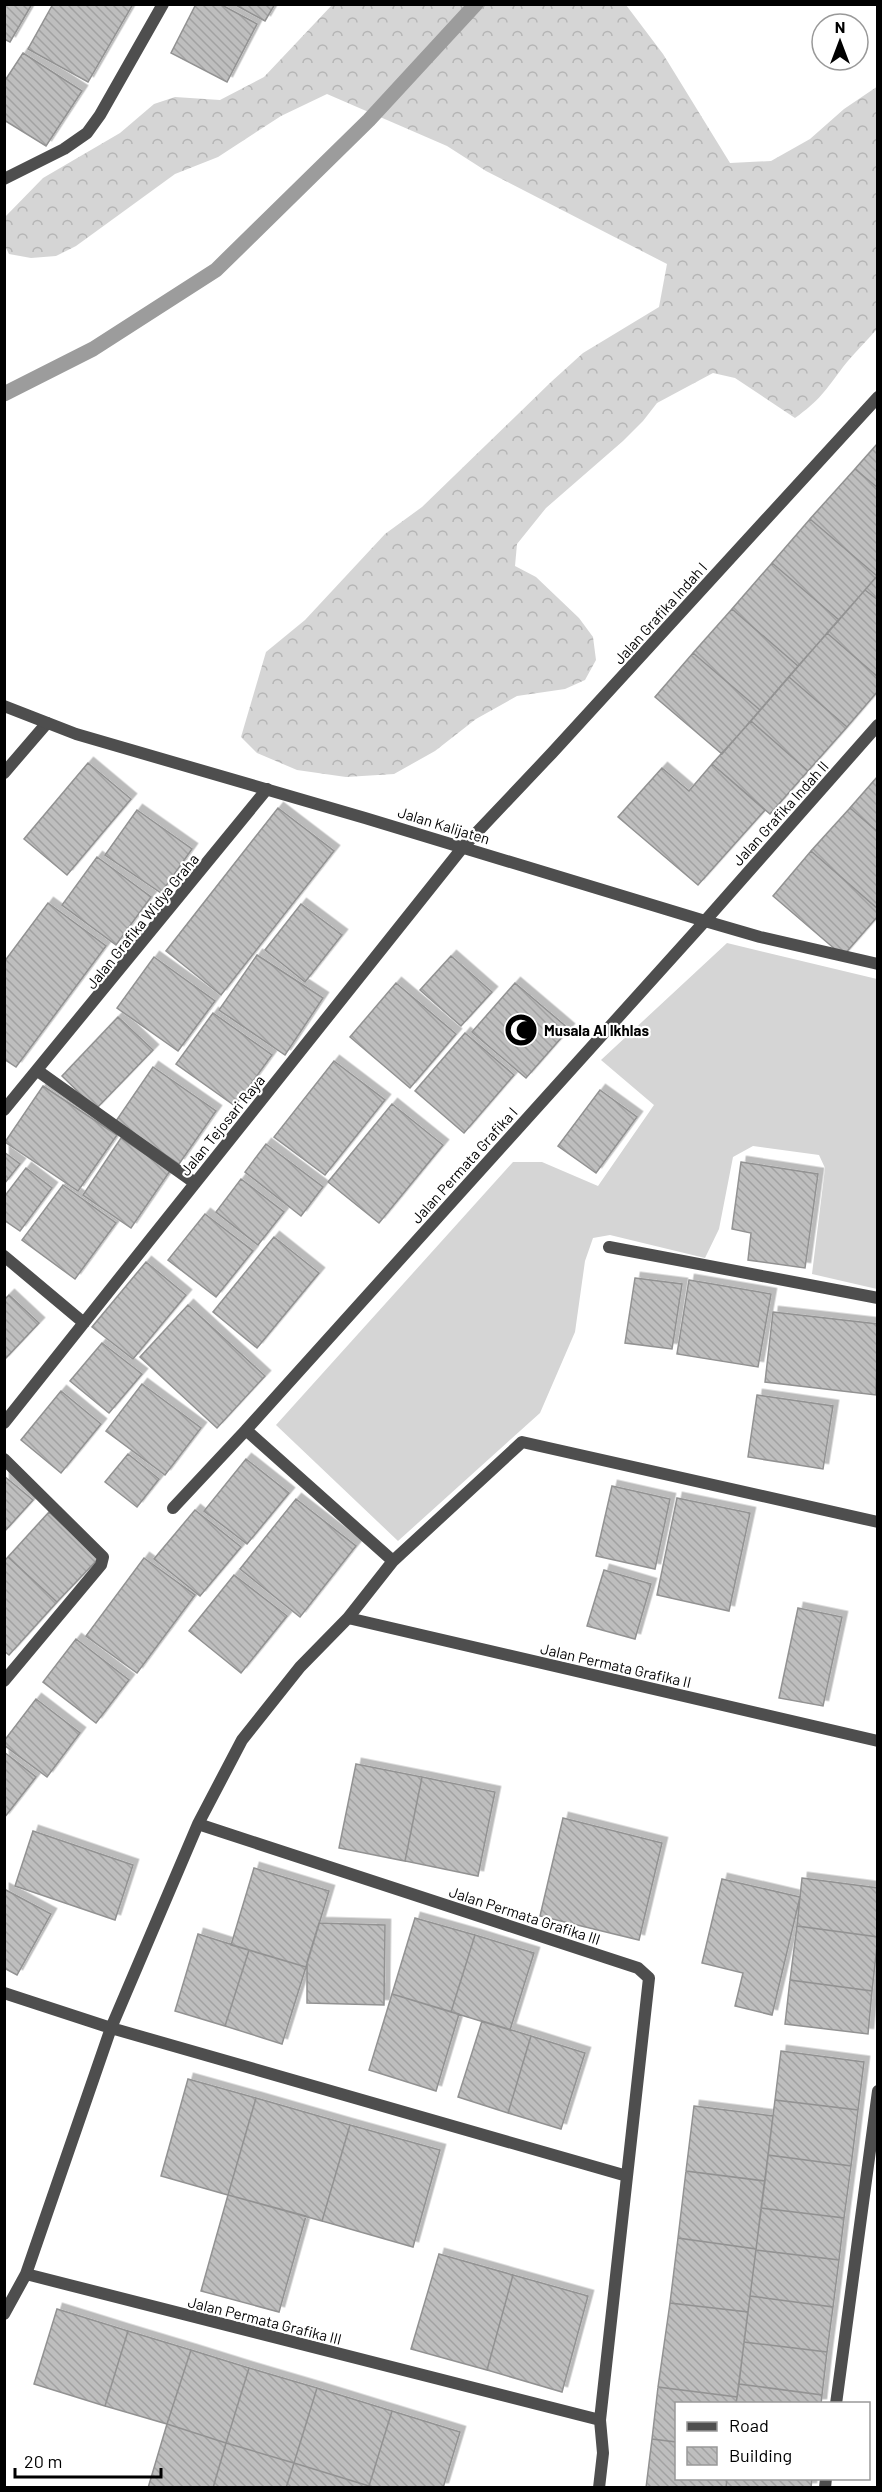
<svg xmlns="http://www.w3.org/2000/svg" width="882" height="2492" font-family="Barlow,sans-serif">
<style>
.grass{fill:#d5d5d5}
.forest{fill:url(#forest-crowns)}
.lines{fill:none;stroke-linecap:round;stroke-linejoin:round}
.stream{stroke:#9c9c9c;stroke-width:15}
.building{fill:url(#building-back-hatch);stroke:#929292;stroke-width:1.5;filter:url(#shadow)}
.minor{stroke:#4e4e4e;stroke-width:12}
.tertiary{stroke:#4e4e4e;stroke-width:12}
.labels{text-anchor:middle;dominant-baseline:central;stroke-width:4.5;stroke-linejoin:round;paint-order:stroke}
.street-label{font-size:15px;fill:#000;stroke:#fff}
.poi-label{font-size:15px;font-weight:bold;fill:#000;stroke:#fff;text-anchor:start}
</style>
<defs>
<pattern id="forest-crowns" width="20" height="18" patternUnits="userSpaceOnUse" patternTransform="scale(1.5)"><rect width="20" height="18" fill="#d5d5d5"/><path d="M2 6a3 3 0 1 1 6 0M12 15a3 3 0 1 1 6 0" fill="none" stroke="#b5b5b5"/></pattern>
<pattern id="building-back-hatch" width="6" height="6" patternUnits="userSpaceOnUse" patternTransform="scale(1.5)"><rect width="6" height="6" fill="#bebebe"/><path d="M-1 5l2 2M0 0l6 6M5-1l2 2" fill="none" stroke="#a2a2a2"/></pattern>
<filter id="shadow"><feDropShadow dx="5.5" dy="-5.5" stdDeviation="0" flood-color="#0004"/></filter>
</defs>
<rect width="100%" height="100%" fill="#fff"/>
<path class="grass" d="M 727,943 L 877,979 L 877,1289 L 812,1274 L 825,1168 L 819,1155 L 753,1146 L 733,1157 L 719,1229 L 705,1258 L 610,1235 L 593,1238 L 585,1261 L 575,1332 L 540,1413 L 398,1541 L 276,1425 L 513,1162 L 542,1162 L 598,1186 L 654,1105 L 601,1060 Z"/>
<path class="forest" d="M 332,5 L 626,5 L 663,54 L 730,163 L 771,161 L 810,139 L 844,109 L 878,86 L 877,329 C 866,342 853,354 843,367 C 826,390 819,401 795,418 L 735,378 L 713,373 L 657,403 L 643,421 L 623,441 L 546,508 L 517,544 L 515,566 L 536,577 L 579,618 L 593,637 L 596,660 L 585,680 L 565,689 L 517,696 L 476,719 L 435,751 L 394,774 L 346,777 L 297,770 L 257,753 L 241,737 L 266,652 L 305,620 L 385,534 L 422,507 L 551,382 L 583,353 L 659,307 L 667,264 L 486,171 L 447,146 L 327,94 L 281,116 L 218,157 L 175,174 L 76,246 L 56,256 L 31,258 L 9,254 L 5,246 L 5,217 L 43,178 L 120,133 L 154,104 L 175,97 L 220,100 L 264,77 Z"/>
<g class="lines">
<path class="stream" d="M 4,394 L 93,349 L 216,270 L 369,120 L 476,4"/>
</g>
<path class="building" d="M 4,4 L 32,4 L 10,42 L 4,39 Z
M 53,4 L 133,4 L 88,82 L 28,49 Z
M 196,4 L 220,4 L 257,24 L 227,82 L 171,53 Z
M 234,4 L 275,4 L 265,21 Z
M 23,53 L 82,91 L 46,146 L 4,120 L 4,82 Z
M 878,443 L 878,488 L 855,469 Z
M 855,469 L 878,488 L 877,576 L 810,519 Z
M 810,519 L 877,576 L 839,620 L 772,563 Z
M 772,563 L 839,620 L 798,666 L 732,609 Z
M 877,576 L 878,576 L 878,600 L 865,590 Z
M 865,590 L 878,600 L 878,677 L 827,633 Z
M 732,609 L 798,666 L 760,710 L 693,653 Z
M 827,633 L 878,677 L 878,691 L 847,727 L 789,677 Z
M 693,653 L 760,710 L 722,754 L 655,697 Z
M 789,677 L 847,727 L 808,771 L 751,721 Z
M 751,721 L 808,771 L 770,814 L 712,764 Z
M 88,763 L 131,799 L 67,875 L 24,839 Z
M 712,764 L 765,810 L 698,885 L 618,817 L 662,768 L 689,791 Z
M 878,776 L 878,832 L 850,808 Z
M 278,808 L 334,851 L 221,995 L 166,951 Z
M 850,808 L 878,832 L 878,909 L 811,851 Z
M 137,810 L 192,849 L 161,893 L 105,855 Z
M 811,851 L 878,909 L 878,916 L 843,956 L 773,896 Z
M 97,857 L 151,897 L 116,945 L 62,905 Z
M 48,903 L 106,946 L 16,1067 L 4,1059 L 4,962 Z
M 301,904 L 342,935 L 305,982 L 265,950 Z
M 257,955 L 323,998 L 285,1055 L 219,1010 Z
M 451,956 L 492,992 L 461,1026 L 420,990 Z
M 154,957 L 215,1001 L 178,1051 L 117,1008 Z
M 396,983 L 456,1034 L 410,1088 L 350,1037 Z
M 515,983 L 569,1029 L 526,1078 L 472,1032 Z
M 213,1013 L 272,1055 L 235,1106 L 176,1064 Z
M 118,1017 L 153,1050 L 96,1109 L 62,1076 Z
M 465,1033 L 514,1075 L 464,1133 L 415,1091 Z
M 334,1061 L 385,1100 L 325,1175 L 274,1137 Z
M 153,1067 L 216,1111 L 179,1164 L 116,1121 Z
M 43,1086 L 117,1135 L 78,1191 L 5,1142 Z
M 600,1090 L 637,1117 L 596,1173 L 558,1146 Z
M 392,1104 L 443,1145 L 379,1223 L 328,1182 Z
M 121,1138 L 170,1171 L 131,1228 L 83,1195 Z
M 266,1144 L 323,1187 L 301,1216 L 245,1172 Z
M 4,1152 L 20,1164 L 4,1184 Z
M 741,1162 L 818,1174 L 805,1268 L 748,1260 L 751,1233 L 732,1229 Z
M 26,1168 L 52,1188 L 20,1231 L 4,1220 L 4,1197 Z
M 241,1179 L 284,1212 L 258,1245 L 216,1212 Z
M 63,1185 L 116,1223 L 75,1279 L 22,1240 Z
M 205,1214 L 253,1251 L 216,1297 L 168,1260 Z
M 274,1237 L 319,1273 L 257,1348 L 213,1312 Z
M 146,1262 L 186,1295 L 133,1359 L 92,1327 Z
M 635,1278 L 682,1284 L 672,1349 L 625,1343 Z
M 689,1280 L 771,1294 L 758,1367 L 677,1354 Z
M 9,1295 L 39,1323 L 4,1360 L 4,1300 Z
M 188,1305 L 265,1376 L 217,1428 L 140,1357 Z
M 773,1312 L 878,1324 L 876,1395 L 765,1382 Z
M 102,1343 L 142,1374 L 109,1413 L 70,1381 Z
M 142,1384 L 201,1428 L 165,1475 L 106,1431 Z
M 61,1391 L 101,1424 L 61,1473 L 21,1440 Z
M 757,1395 L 833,1406 L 823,1469 L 748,1457 Z
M 128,1454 L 159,1479 L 137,1507 L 105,1482 Z
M 246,1459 L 289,1493 L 247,1544 L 204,1511 Z
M 4,1476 L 33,1500 L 4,1532 Z
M 612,1486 L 670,1499 L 655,1569 L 596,1556 Z
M 677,1498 L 750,1513 L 729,1611 L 657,1595 Z
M 296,1499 L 356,1546 L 300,1617 L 240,1569 Z
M 195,1510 L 241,1547 L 200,1596 L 154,1559 Z
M 49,1512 L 99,1558 L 57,1602 L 8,1557 Z
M 8,1557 L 57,1602 L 9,1655 L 4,1651 L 4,1561 Z
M 144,1558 L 195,1595 L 137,1673 L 86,1636 Z
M 604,1570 L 651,1584 L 635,1639 L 587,1626 Z
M 234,1575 L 287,1616 L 241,1673 L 189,1631 Z
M 798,1608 L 842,1617 L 823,1706 L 779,1698 Z
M 76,1639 L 129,1680 L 96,1723 L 43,1682 Z
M 36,1699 L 80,1733 L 47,1777 L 4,1745 L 4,1741 Z
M 4,1752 L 36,1777 L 4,1818 Z
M 356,1764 L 422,1777 L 405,1861 L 339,1848 Z
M 422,1777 L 495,1792 L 478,1876 L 405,1861 Z
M 563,1818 L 662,1843 L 639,1940 L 540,1916 Z
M 33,1831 L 133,1865 L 115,1920 L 15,1886 Z
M 254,1868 L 329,1891 L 306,1967 L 231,1945 Z
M 802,1878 L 878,1888 L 878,1937 L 797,1926 Z
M 722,1879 L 800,1897 L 772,2015 L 735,2006 L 743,1973 L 702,1963 Z
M 4,1889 L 51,1914 L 17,1975 L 4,1968 Z
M 415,1918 L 475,1935 L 451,2012 L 392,1994 Z
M 319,1923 L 385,1925 L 384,2005 L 307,2003 L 307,1962 Z
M 797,1926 L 878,1937 L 872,1991 L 790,1980 Z
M 198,1934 L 249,1950 L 225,2026 L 175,2011 Z
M 475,1935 L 534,1953 L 510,2030 L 451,2012 Z
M 249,1950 L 306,1967 L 282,2044 L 225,2026 Z
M 790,1980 L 872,1991 L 868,2034 L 785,2024 Z
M 392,1994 L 459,2014 L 436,2091 L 369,2070 Z
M 482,2021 L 531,2036 L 508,2113 L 458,2097 Z
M 531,2036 L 585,2053 L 561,2129 L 508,2113 Z
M 781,2051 L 864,2062 L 858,2110 L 775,2100 Z
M 188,2079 L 256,2098 L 228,2195 L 161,2176 Z
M 256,2098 L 350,2125 L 322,2221 L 228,2195 Z
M 775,2100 L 858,2110 L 851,2166 L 768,2155 Z
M 694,2106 L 773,2116 L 765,2181 L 686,2171 Z
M 350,2125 L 440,2150 L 413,2247 L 322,2221 Z
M 768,2155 L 851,2166 L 844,2218 L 761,2208 Z
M 686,2171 L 765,2181 L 756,2249 L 678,2238 Z
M 228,2195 L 306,2216 L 279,2312 L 201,2291 Z
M 761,2208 L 844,2218 L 839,2260 L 756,2250 Z
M 678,2238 L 756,2249 L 748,2312 L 670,2303 Z
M 756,2250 L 839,2260 L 833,2307 L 750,2296 Z
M 439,2254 L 513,2275 L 487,2370 L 411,2349 Z
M 513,2275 L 588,2296 L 562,2392 L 487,2370 Z
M 750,2296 L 833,2307 L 827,2352 L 744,2342 Z
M 670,2303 L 748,2312 L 737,2397 L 658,2387 Z
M 57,2309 L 128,2331 L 105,2406 L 34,2384 Z
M 128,2331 L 191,2350 L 167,2424 L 105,2406 Z
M 744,2342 L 827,2352 L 822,2395 L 739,2384 Z
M 191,2350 L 249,2368 L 226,2443 L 167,2424 Z
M 249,2368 L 317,2388 L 294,2463 L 226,2443 Z
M 739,2384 L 822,2395 L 821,2404 L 736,2404 Z
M 658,2387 L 737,2397 L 736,2404 L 676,2404 L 676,2442 L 652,2439 Z
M 317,2388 L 392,2411 L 369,2486 L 294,2463 Z
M 392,2411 L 460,2432 L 443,2488 L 375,2488 L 369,2486 Z
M 167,2424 L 226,2443 L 213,2488 L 148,2488 Z
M 652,2439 L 676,2442 L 676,2478 L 727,2478 L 726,2488 L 646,2488 Z
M 226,2443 L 294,2463 L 286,2488 L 213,2488 Z
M 294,2463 L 369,2486 L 368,2488 L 286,2488 Z
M 727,2478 L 812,2478 L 811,2488 L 726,2488 Z"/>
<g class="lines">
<path class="minor" d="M 4,179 L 64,149 L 87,133 L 100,115 L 163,4
M 4,773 L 47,723
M 38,1071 L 195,1183
M 4,1110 L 267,789
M 609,1247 L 878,1298
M 4,1256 L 84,1323
M 4,1423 L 463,847 L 552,753 L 878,397
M 4,1459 L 103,1557 L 101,1565 L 4,1681
M 173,1508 L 246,1430
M 393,1561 L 246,1430 L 705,921 L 878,725
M 348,1618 L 878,1741
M 4,1993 L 111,2028 L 627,2176
M 26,2274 L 600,2420 L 649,1978 L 638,1968 L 198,1824
M 4,2314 L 26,2274 L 111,2028 L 198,1824 L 242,1740 L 300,1667 L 348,1618 L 393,1561 L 522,1442 L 878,1522
M 836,2404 L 878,2091
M 599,2488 L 603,2453 L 600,2420
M 825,2488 L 826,2478"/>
<path class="tertiary" d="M 4,706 L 76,734 L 365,818 L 705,921 L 760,937 L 878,964"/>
</g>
<defs>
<g id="mosque-disc" transform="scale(1.725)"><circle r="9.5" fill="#000" stroke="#fff"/><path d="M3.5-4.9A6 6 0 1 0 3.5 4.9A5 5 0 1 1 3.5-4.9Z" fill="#fff"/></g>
</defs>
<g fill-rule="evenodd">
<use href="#mosque-disc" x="521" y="1030"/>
</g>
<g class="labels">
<g class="street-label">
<text transform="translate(660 613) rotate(-48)">Jalan Grafika Indah I</text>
<text transform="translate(780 813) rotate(-48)">Jalan Grafika Indah II</text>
<text transform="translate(444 825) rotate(17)">Jalan Kalijaten</text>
<text transform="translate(142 921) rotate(-51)">Jalan Grafika Widya Graha</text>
<text transform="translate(222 1125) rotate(-51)">Jalan Tejosari Raya</text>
<text transform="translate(464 1165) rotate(-48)">Jalan Permata Grafika I</text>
<text transform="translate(616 1665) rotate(13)">Jalan Permata Grafika II</text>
<text transform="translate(525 1915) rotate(18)">Jalan Permata Grafika III</text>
<text transform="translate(265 2320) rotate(14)">Jalan Permata Grafika III</text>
</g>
<g class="poi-label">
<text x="544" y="1030">Musala Al Ikhlas</text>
</g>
</g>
<rect width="882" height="2492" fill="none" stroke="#000000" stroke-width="12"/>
<rect x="675" y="2402" width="195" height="78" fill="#ffffff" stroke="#999999" stroke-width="1.5"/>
<rect x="687" y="2422" width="30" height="9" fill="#4e4e4e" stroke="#999999" stroke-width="1.5"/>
<text x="729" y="2432" font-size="18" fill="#000000">Road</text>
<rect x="687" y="2447" width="30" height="18" fill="url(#building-back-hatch)" stroke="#999999" stroke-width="1.5"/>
<text x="729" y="2462" font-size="18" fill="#000000">Building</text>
<g transform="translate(840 42)"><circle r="28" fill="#ffffff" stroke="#999999" stroke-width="1.5"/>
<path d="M0-4.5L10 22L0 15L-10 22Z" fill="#000000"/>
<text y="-9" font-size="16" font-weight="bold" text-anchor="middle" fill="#000000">N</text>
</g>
<path d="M15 2468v9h146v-9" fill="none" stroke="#000000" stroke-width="3"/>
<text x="24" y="2468" font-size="18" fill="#000000" stroke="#ffffff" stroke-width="4.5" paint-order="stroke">20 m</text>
</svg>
